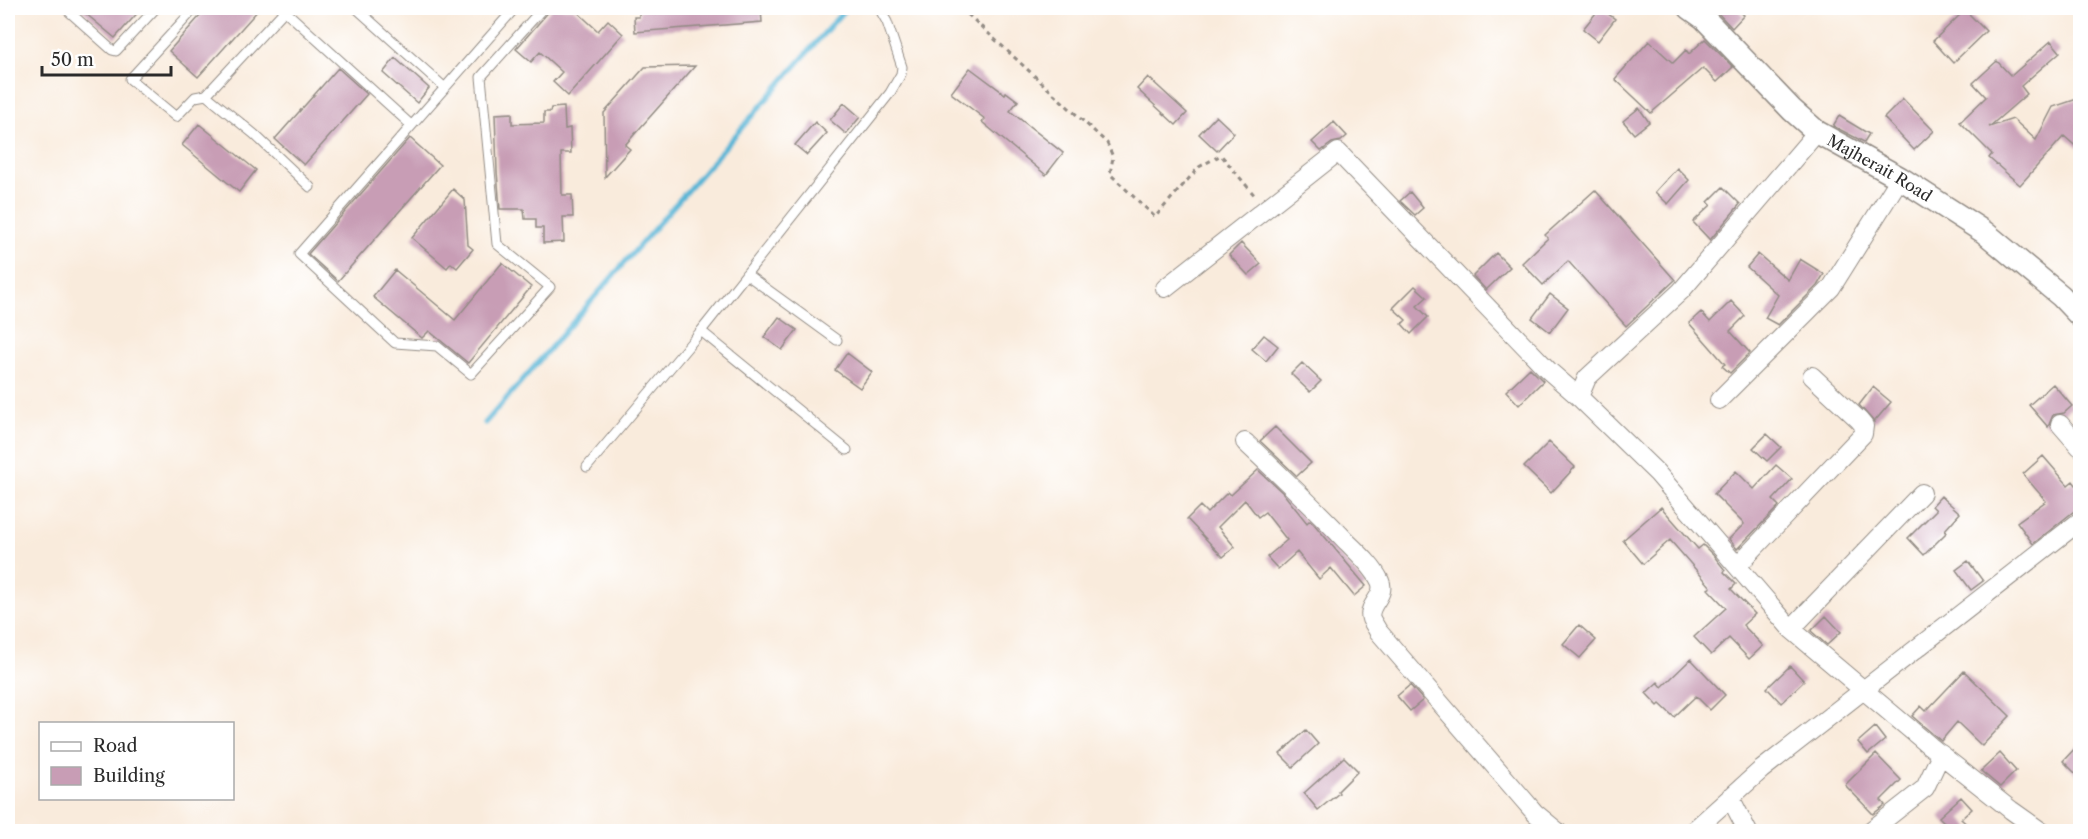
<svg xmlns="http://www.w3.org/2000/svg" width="2088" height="839" font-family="'Libre Caslon Text',serif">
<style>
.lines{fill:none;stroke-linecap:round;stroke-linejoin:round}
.stream{stroke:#57b5d6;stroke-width:5}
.building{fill:#c89db5}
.service-casing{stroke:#928b84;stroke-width:11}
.minor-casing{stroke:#928b84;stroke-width:20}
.tertiary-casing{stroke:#928b84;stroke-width:25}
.path{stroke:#928b84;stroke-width:3;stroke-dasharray:4.5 4.5;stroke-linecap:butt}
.service{stroke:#fff;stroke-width:9}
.minor{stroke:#fff;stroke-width:18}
.tertiary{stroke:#fff;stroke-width:22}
.labels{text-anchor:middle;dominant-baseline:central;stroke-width:4.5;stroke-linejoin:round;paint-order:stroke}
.street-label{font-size:16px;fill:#2b2b2b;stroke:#fff}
</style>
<rect width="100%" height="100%" fill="#fff"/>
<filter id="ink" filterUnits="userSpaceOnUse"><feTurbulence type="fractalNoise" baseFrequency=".0167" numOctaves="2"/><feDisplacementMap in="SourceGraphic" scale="12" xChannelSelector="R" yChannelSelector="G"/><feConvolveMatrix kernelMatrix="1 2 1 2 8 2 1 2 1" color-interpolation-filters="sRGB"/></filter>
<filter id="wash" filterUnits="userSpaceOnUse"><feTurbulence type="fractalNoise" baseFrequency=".008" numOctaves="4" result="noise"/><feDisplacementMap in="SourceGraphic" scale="24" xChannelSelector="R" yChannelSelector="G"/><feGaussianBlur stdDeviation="1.35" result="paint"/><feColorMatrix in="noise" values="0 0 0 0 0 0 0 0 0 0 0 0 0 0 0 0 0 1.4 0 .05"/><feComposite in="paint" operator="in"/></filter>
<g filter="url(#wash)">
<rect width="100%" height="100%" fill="#f9ebdc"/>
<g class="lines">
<path class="stream" d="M 485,423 L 846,8"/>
</g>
<g id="blocks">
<path class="building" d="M 79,8 L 142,8 L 115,38 Z
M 207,8 L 260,8 L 198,77 L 169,51 Z
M 552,8 L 573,8 L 598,31 L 608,20 L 623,34 L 568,96 L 553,82 L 562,72 L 540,52 L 531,62 L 516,49 Z
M 647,8 L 756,8 L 756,10 L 761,10 L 762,22 L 635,32 L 634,17 L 639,17 L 639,10 L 647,9 Z
M 1600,8 L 1615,19 L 1598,41 L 1583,29 Z
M 1718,8 L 1735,8 L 1744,15 L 1732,28 L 1715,10 Z
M 1965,10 L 1986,31 L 1953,63 L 1933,41 Z
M 1705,39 L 1733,67 L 1717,82 L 1703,68 L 1651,113 L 1615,79 L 1649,41 L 1673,63 L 1686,50 L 1689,54 Z
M 2051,41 L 2060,52 L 2021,86 L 2027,94 L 1989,127 L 2013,119 L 2036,140 L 2053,107 L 2080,98 L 2080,150 L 2064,136 L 2020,185 L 1989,158 L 1992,154 L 1960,122 L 1986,97 L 1973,83 L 1997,61 L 2011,76 Z
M 395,58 L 429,88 L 417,103 L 383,73 Z
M 695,66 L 625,145 L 630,149 L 605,177 L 604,113 L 645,67 Z
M 338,68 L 367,94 L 304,165 L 275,139 Z
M 970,68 L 1005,94 L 1006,92 L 1018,101 L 1010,111 L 1063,153 L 1046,175 L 982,122 L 985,119 L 951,93 Z
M 1148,77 L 1187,113 L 1176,125 L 1137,89 Z
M 1903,99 L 1934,131 L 1914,150 L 1884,118 Z
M 844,103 L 860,117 L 846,134 L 830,120 Z
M 564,107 L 565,129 L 570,128 L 571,153 L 561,153 L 562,195 L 572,195 L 573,217 L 563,217 L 564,242 L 543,243 L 543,228 L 536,228 L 536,219 L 525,219 L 524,209 L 500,209 L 497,171 L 495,114 L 512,113 L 512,124 L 544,123 L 544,112 L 550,112 L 551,108 Z
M 1639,108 L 1649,122 L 1634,134 L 1623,121 Z
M 1216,116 L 1234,133 L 1217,151 L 1199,134 Z
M 1839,116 L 1869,134 L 1864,142 L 1833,126 Z
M 815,122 L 827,133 L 807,155 L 795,145 Z
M 1334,122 L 1347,136 L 1341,141 L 1332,143 L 1321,151 L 1312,142 Z
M 199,124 L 256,170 L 239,192 L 182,145 Z
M 410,138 L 440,165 L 338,281 L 308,254 Z
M 1677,168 L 1689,180 L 1668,204 L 1655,192 Z
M 1723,187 L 1740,204 L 1710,240 L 1693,222 L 1711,205 L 1708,202 Z
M 453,189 L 465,200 L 468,245 L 473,249 L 457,268 L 451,263 L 447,268 L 412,238 Z
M 1595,190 L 1675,280 L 1626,326 L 1568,261 L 1543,285 L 1522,263 L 1548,238 L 1545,235 Z
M 1410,192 L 1423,208 L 1415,215 L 1400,201 Z
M 1241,243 L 1261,264 L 1248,275 L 1229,255 Z
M 1496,253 L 1510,267 L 1486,290 L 1473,276 Z
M 1758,254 L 1788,280 L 1800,259 L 1824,274 L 1817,286 L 1778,325 L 1765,318 L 1778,295 L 1747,267 Z
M 502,263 L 531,287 L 468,363 L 429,331 L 422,338 L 373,297 L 395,270 L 455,320 Z
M 1415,286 L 1427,297 L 1417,306 L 1428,317 L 1411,334 L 1402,324 L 1406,320 L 1393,308 Z
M 1550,294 L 1568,308 L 1550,332 L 1532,318 Z
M 1731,301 L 1745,316 L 1730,331 L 1750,353 L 1730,373 L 1722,366 L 1725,364 L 1689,323 L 1701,312 L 1710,322 Z
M 779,317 L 797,330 L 782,350 L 764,337 Z
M 1264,335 L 1278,346 L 1266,361 L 1252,349 Z
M 847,353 L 872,372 L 860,388 L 835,370 Z
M 1302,363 L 1321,381 L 1310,392 L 1291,374 Z
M 1530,368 L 1543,381 L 1519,405 L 1506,391 Z
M 2053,384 L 2072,406 L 2064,413 L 2053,415 L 2048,427 L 2029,405 Z
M 1873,387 L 1891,402 L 1874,422 L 1859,405 Z
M 1275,427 L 1311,463 L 1297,476 L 1260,441 Z
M 1767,434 L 1781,447 L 1767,461 L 1753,448 Z
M 1549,442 L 1575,467 L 1551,493 L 1524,467 Z
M 2043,456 L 2068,485 L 2073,481 L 2080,490 L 2080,510 L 2073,512 L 2033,544 L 2017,522 L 2046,501 L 2023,474 Z
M 1776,465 L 1792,479 L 1773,500 L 1779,506 L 1737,549 L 1729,539 L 1744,524 L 1714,494 L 1736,471 L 1754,489 Z
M 1258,470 L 1283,493 L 1307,523 L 1310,520 L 1314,524 L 1366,586 L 1354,596 L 1331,568 L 1319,579 L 1297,552 L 1278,569 L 1267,557 L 1287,540 L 1265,512 L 1258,517 L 1245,500 L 1218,527 L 1235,547 L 1223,557 L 1187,519 L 1200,506 L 1207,513 L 1228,492 L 1231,495 Z
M 1941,496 L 1960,513 L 1945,530 L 1947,532 L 1924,555 L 1908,538 L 1936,510 L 1932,506 Z
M 1661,507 L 1698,549 L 1703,545 L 1713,555 L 1725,570 L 1724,572 L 1736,584 L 1731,589 L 1755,614 L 1743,625 L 1763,646 L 1749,659 L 1729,638 L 1711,655 L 1694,637 L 1726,608 L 1708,589 L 1711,587 L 1670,540 L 1643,564 L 1623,540 Z
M 1968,561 L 1983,581 L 1971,590 L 1956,570 Z
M 1826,616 L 1841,632 L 1827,645 L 1811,631 Z
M 1579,625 L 1596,640 L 1580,658 L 1563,644 Z
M 1691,659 L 1725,695 L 1710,710 L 1696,696 L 1674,717 L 1660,704 L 1658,706 L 1646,693 L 1658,682 L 1662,687 Z
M 1790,666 L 1804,681 L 1781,703 L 1767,688 Z
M 1964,671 L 2010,716 L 1982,746 L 1957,722 L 1941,741 L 1912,716 L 1921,706 L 1926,711 Z
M 1410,685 L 1423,700 L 1410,711 L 1397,696 Z
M 1875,727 L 1885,740 L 1868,754 L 1858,742 Z
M 1306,730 L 1318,744 L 1293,767 L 1280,754 Z
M 2080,743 L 2080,778 L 2063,761 Z
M 2000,753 L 2016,771 L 2000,787 L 1981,771 Z
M 1876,754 L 1901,780 L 1881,800 L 1885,805 L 1873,814 L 1845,785 Z
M 1344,757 L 1358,771 L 1338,791 L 1339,793 L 1318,810 L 1304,793 Z
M 1961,797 L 1972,809 L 1961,819 L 1974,831 L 1953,831 L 1939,817 Z"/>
</g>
</g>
<g filter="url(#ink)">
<use href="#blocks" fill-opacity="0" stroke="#928b84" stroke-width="1.5"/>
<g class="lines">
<g class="service-casing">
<path id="service" d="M 65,8 L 112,50 L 116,51 L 156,8
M 195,8 L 130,79 L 176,117 L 195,97 L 206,95 L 254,134 L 310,187
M 282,8 L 411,125
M 356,8 L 444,87
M 515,8 L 299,254 L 395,343 L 437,346 L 471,374 L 550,287 L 497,244 L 481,77 L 543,8
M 206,95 L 285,10
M 746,274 L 837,340
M 701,331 L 847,450
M 587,467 L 701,331 L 890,93 L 901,74 L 902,67 L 887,22 L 879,8"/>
</g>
<g class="minor-casing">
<path id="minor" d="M 1817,132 L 1681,291 L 1587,378 L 1579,397 L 1657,473 L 1791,629 L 1930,746 L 2011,810 L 2042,832
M 1165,288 L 1338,152 L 1548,370 L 1579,397
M 1719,400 L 1831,288 L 1900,178
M 2060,424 L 2080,447
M 1245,442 C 1280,475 1314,507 1347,542 C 1358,553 1373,566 1380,581 C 1387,596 1366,605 1371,619 C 1373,623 1376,627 1378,631 L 1523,799 L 1535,813 L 1558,832
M 1737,566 L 1863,434 L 1864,426 L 1859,420 L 1812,376
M 1791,629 L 1922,493
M 1730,797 L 1748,832
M 1692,832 L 1761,770 L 2080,521
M 1869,832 L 1925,788 L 1941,754"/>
</g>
<g class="tertiary-casing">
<g id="tertiary">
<path id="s1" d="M 1690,8 L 1704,18 L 1792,110 L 1817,132 L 1900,178 L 1984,232 L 2061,296 L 2080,316"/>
</g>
</g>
<path class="path" d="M 961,8 L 1107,143 L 1113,157 L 1110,174 L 1155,217 L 1199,167 L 1221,155 L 1256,197"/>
<use href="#service" class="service"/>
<use href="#minor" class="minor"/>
<use href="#tertiary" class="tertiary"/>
</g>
</g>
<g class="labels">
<g class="street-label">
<text stroke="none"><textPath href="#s1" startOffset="250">Majherait Road</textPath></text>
</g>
</g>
<rect width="2088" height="839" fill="none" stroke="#fff" stroke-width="30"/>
<rect x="39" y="722" width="195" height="78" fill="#ffffff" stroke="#aaaaaa" stroke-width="1.5"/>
<rect x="51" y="742" width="30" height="9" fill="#ffffff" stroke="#aaaaaa" stroke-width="1.5"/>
<text x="93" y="752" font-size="18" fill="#2b2b2b">Road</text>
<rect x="51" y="767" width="30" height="18" fill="#c89db5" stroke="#aaaaaa" stroke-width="1.5"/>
<text x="93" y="782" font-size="18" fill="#2b2b2b">Building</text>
<path d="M42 66v9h129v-9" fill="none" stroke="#2b2b2b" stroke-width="3"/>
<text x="51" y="66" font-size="18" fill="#2b2b2b" stroke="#ffffff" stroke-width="4.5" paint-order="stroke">50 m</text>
</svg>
